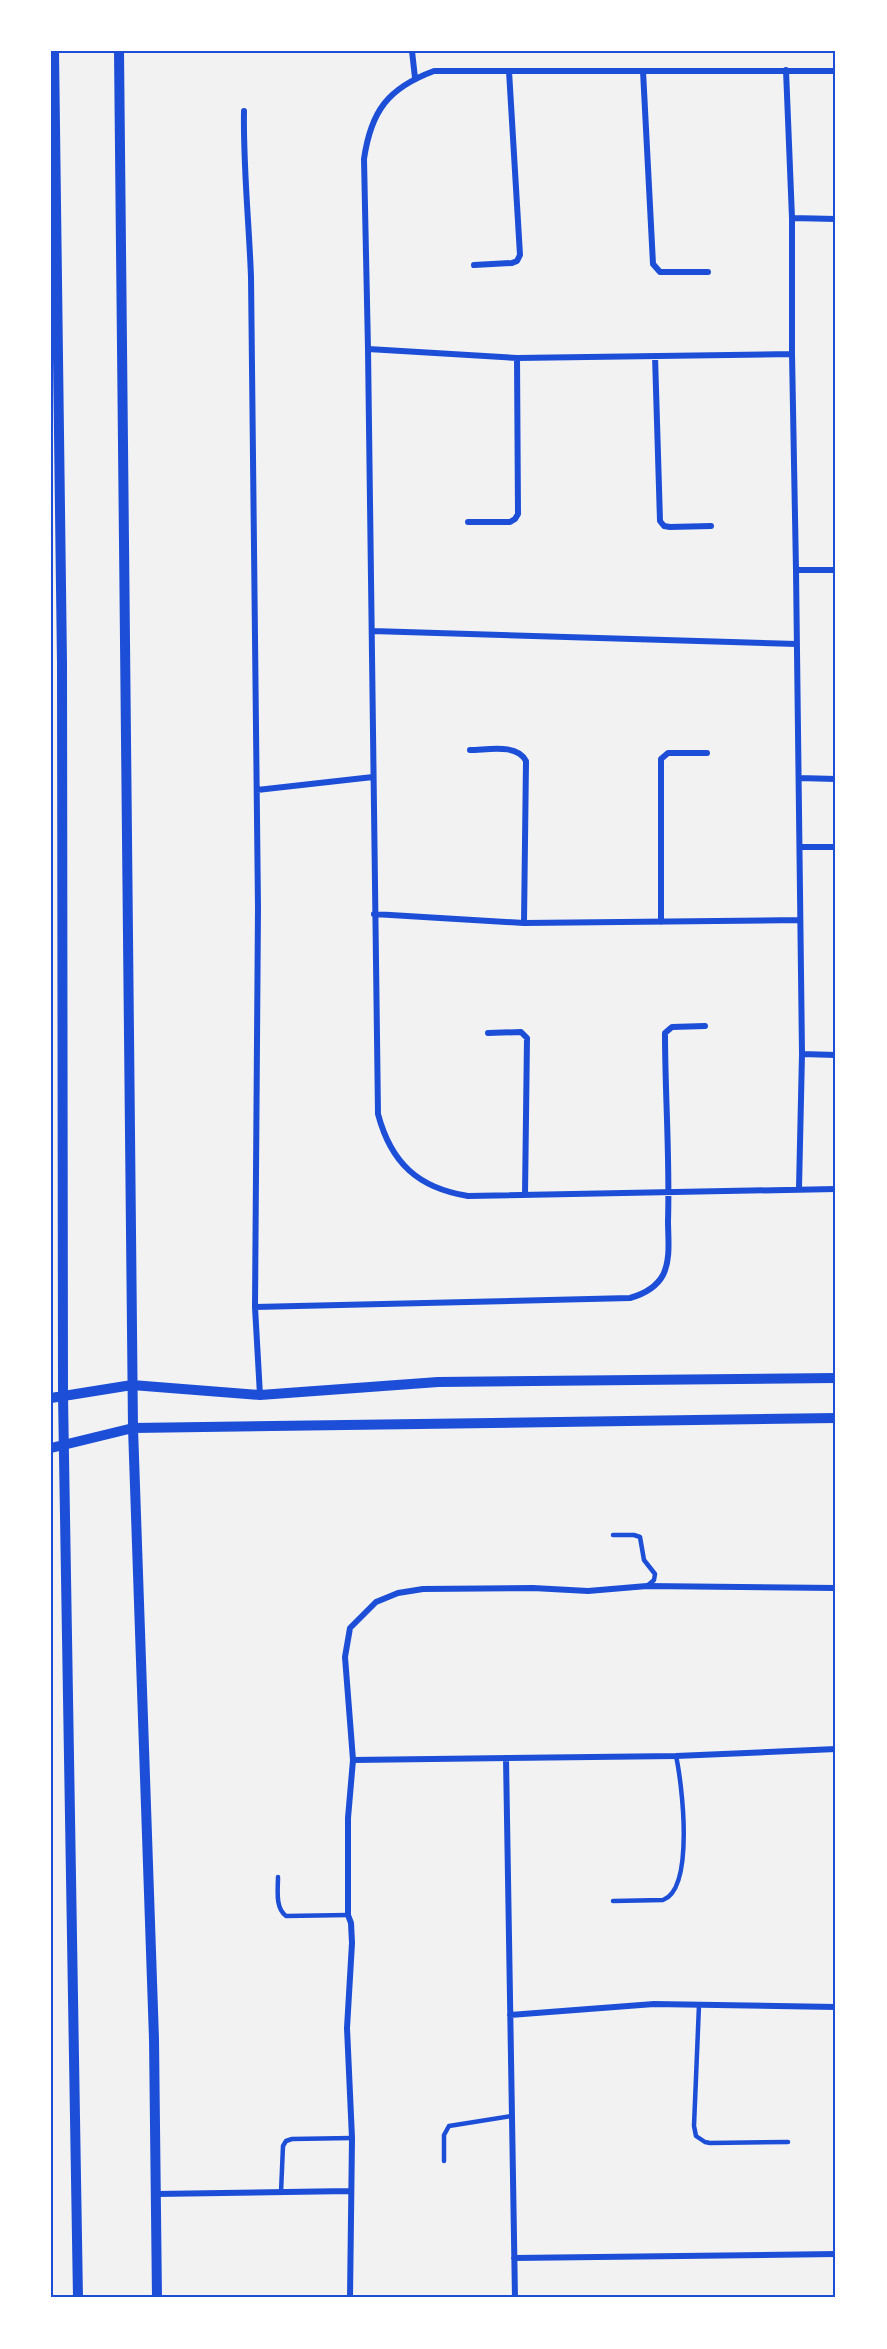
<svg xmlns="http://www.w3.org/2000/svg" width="887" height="2349" font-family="'Alegreya Sans',sans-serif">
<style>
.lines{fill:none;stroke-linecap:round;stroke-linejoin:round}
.service{stroke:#1d4ed8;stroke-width:4.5}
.minor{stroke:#1d4ed8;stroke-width:6}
.tertiary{stroke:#1d4ed8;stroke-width:10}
.neatline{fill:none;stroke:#1d4ed8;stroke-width:2}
</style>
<rect width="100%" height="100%" fill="#f2f2f2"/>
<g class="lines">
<path class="service" d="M 613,1535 L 634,1535 L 640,1537 L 644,1560 L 655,1574 L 654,1580 L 647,1586
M 278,1877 C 278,1890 275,1908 286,1916 L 348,1915
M 613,1901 L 663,1900 C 695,1888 682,1783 676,1756
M 699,2005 L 694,2126 L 696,2136 L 705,2142 L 710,2143 L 788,2142
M 444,2161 L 444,2135 L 449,2126 L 511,2116
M 281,2192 L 283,2146 L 286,2141 L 292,2139 L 352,2138"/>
<path class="minor" d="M 412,51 L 415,78
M 786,70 L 792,218 L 792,354 L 796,570 L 802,1054 L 799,1188
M 643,71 L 653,264 L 660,272 L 708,272
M 836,71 L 434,71 C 388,88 371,111 364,159 L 368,349 L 378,1114 C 391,1163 418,1188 468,1196 L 836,1189
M 244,111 C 243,166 249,222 251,277 L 258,908 L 255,1307 L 260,1395
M 792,218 L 836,219
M 474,265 L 512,263 L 517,261 L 520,255 L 509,71
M 368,349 L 517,358 L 792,354
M 655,356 L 660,521 L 664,526 L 670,527 L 711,526
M 468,522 L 510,522 L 515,519 L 518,514 L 517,358
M 796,570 L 836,570
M 372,631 L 797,644
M 470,750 C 487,750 517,743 526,761 L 524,923
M 799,778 L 836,779
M 257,790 L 373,777
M 800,847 L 836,847
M 374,914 L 524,923 L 800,920
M 661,922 L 661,759 L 668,753 L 707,753
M 488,1033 L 521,1032 L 527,1038 L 525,1195
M 802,1054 L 836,1055
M 255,1307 L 630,1298 C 644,1294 656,1288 663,1275 C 671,1259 668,1238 668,1221 C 670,1158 665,1096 665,1033 L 672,1027 L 705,1026
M 506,1758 L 515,2298
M 353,1760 L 676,1756 L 836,1749
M 510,2015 L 654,2004 L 836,2007
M 156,2194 L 350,2191
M 514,2258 L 836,2254
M 350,2298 L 352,2138 L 347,2028 L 352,1943 L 351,1923 L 348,1915 L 348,1818 L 353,1760 L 345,1657 L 350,1628 L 376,1602 L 398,1593 L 423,1589 L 533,1588 L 588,1591 L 647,1586 L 836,1588"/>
<path class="tertiary" d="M 54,51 L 62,663 L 63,1396 L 78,2298
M 119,51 L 133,1428 L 154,2039 L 157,2298
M 51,1398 L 132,1385 L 260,1395 L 438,1382 L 836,1378
M 51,1448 L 133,1428 L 836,1418"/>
</g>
<rect width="887" height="2349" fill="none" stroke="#ffffff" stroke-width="105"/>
<rect x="52" y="52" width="782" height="2244" class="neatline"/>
</svg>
